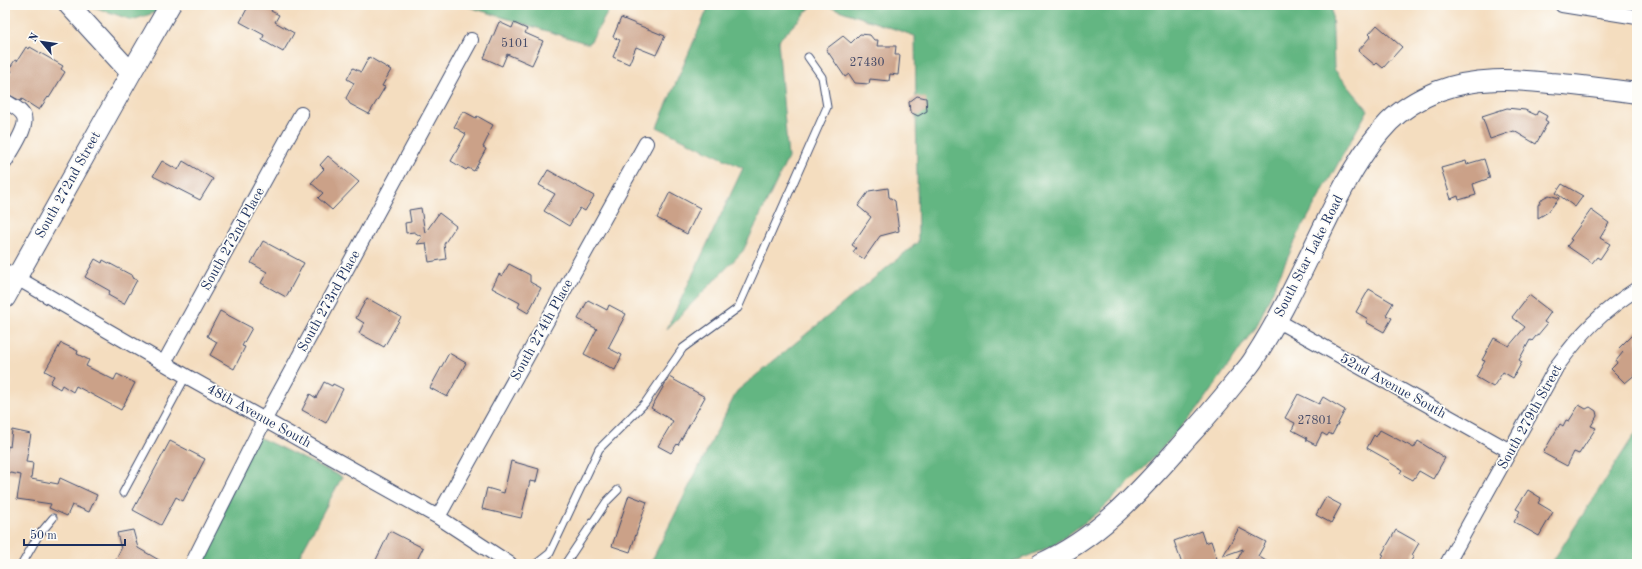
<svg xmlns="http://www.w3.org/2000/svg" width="1642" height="569" font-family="'Old Standard TT',serif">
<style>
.forest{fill:#63b682;stroke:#3f7270}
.building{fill:#cba188}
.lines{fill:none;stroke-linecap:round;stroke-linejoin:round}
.lane-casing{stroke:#3c496d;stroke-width:9}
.street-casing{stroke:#3c496d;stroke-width:16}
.secondary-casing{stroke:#3c496d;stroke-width:22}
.lane{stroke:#fff;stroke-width:7}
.street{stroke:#fff;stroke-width:14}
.secondary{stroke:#fff;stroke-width:20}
.labels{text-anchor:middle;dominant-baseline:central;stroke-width:3.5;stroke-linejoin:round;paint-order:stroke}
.number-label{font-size:12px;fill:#474c68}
.street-label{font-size:14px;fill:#1b2f5e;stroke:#fdfcf7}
</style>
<rect width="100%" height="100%" fill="#fdfcf7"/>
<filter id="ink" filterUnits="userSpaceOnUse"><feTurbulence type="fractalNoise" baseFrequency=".025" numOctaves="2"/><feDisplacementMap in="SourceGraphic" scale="8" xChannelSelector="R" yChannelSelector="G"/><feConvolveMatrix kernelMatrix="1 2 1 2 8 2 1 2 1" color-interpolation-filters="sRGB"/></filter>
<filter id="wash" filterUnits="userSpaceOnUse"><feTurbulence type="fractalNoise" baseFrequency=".012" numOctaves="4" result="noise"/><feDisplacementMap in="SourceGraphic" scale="16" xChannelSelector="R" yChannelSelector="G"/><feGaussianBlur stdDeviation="0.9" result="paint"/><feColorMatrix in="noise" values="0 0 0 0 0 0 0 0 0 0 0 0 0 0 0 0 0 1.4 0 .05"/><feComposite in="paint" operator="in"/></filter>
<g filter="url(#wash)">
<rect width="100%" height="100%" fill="#f4ddbf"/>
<path class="forest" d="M 88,5 L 179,5 L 132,20 Z
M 463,5 L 612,5 L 589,44 Z
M 702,5 L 813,5 L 778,41 L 788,158 L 743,251 L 667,329 L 743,168 L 657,127 L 708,8 Z
M 824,5 L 1332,5 L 1334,69 L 1368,110 L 1298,235 L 1258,323 L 1200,406 L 1149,463 L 1099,512 L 1054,545 L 1009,564 L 650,564 L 737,391 L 918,242 L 915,36 Z
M 1637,431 L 1637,564 L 1551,564 L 1629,443 Z
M 256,436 L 342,477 L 295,564 L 192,564 Z"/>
<g id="blocks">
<path class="building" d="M 249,5 L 274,5 L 271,11 L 279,15 L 275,22 L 294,33 L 283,52 L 262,40 L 264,35 L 240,22 Z
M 621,18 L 665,36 L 656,55 L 636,47 L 629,64 L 613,57 L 620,40 L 613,37 Z
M 499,22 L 512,28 L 514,23 L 527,29 L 525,33 L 543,41 L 532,65 L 507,54 L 502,66 L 484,58 Z
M 1377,25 L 1402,47 L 1383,68 L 1377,63 L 1375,65 L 1358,51 L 1371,36 L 1369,34 Z
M 860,34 L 870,35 L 874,40 L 878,40 L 877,46 L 896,46 L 895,55 L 900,55 L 898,75 L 890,74 L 889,81 L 870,79 L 869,84 L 855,83 L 849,74 L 845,77 L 826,49 L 843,36 L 851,43 Z
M 26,47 L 29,49 L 30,47 L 63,66 L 61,69 L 65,72 L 49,98 L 48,97 L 39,110 L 22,99 L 21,101 L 5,93 L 5,81 L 12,71 L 9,69 L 15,60 L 17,61 Z
M 369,57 L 391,70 L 382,86 L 385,87 L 369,114 L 350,104 L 346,98 L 354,83 L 347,79 L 353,68 L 361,72 Z
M 917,96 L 926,98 L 927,111 L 918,116 L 910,112 L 909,102 Z
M 1507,108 L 1525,110 L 1536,115 L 1538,111 L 1547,116 L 1545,120 L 1548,122 L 1536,144 L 1514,131 L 1490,139 L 1482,116 Z
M 463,111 L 476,118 L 477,116 L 493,125 L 488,134 L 489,135 L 483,147 L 486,149 L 474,171 L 468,168 L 466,170 L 451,161 L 466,134 L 454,127 Z
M 328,156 L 359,182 L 332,210 L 318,198 L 323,193 L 311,183 L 324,169 L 320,165 Z
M 1484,159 L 1490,178 L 1473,184 L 1476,195 L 1459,200 L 1458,196 L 1451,199 L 1441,168 L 1466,161 L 1467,164 Z
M 162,161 L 178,170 L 183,161 L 213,179 L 200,200 L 153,176 Z
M 548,170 L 594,196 L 585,211 L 580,208 L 569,226 L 544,211 L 555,194 L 539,185 Z
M 1562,184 L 1583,196 L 1575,207 L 1556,193 Z
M 888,188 L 889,197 L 895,201 L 899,231 L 880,236 L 864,259 L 853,252 L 856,248 L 852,245 L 871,217 L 858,206 L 869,191 Z
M 670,192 L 700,208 L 687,234 L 657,218 Z
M 1549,195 L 1559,198 L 1548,212 L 1538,218 L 1538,205 L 1543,198 Z
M 421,208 L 425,233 L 439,213 L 456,226 L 444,244 L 446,259 L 429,262 L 426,243 L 417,244 L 422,237 L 414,232 L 406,233 L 405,223 L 411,222 L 409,210 Z
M 1591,210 L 1609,223 L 1600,238 L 1610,244 L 1600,259 L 1597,257 L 1592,263 L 1567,246 L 1572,240 L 1570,239 Z
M 263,241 L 304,263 L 286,297 L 261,283 L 267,272 L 251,263 Z
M 95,259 L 102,263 L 103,260 L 133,276 L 132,278 L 137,280 L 124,304 L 108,295 L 110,291 L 85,277 Z
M 509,264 L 530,275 L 530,282 L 541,288 L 528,313 L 518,307 L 520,303 L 492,288 L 499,274 L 502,276 Z
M 1369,289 L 1393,303 L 1386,315 L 1392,318 L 1384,332 L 1366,322 L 1368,319 L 1356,312 Z
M 1529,295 L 1551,312 L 1544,322 L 1547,324 L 1537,336 L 1536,336 L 1532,341 L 1530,340 L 1519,360 L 1522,362 L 1513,378 L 1503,372 L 1493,387 L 1476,377 L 1485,361 L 1482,360 L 1494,338 L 1509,346 L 1525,327 L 1512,317 Z
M 367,298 L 401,317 L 384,347 L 359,333 L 364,323 L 356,318 Z
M 588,300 L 607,310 L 609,305 L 626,314 L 608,348 L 622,355 L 615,370 L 584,354 L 597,329 L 578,319 Z
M 220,311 L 252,328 L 242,346 L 245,347 L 234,369 L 210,355 L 217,342 L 207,336 Z
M 1637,330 L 1637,373 L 1625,383 L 1611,369 L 1617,363 L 1616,361 L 1623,352 L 1619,348 Z
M 61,343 L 78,351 L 77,354 L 89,360 L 86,366 L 114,380 L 117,374 L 135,383 L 121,410 L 76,386 L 73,392 L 62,385 L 60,389 L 50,383 L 54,376 L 45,371 Z
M 449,353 L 466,363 L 447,397 L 430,388 Z
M 669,377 L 705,397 L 678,445 L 677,444 L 671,453 L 658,446 L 673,421 L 651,408 Z
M 324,382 L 332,386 L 333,384 L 343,389 L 326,423 L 302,410 L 310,394 L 316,398 Z
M 1298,394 L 1319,404 L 1323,397 L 1345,410 L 1332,435 L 1329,433 L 1327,436 L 1322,433 L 1316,445 L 1306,440 L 1307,438 L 1292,430 L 1295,423 L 1285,418 Z
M 1579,405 L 1586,409 L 1590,407 L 1596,411 L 1597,416 L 1591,426 L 1596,428 L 1579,454 L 1574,452 L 1567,466 L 1543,453 L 1560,424 L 1563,426 L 1566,420 L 1569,421 Z
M 12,430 L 31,434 L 26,462 L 33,463 L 31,479 L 58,484 L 60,478 L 97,495 L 89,512 L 72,505 L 67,516 L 49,508 L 51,504 L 17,499 L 21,475 L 5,472 L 5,454 L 6,454 L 8,446 L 10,447 Z
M 1380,430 L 1414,448 L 1418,441 L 1445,458 L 1433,479 L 1419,471 L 1413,480 L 1400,473 L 1402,470 L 1389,462 L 1390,461 L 1367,448 L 1374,435 L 1376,437 Z
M 170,441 L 205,459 L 183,501 L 176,497 L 161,525 L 133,510 Z
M 511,461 L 539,469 L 536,482 L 530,481 L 521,518 L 482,509 L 487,488 L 504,493 Z
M 1528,490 L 1541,498 L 1538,503 L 1553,512 L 1539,536 L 1514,522 L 1520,511 L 1516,509 Z
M 629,495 L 647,502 L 630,552 L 612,546 Z
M 1326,497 L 1341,505 L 1331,523 L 1316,515 Z
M 1239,528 L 1266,542 L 1258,556 L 1271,564 L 1235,564 L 1243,549 L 1223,556 Z
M 133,530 L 138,548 L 166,564 L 113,564 L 121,549 L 117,533 Z
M 1396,530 L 1419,543 L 1412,555 L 1414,556 L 1409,564 L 1379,564 L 1384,555 L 1382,554 Z
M 390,531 L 423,548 L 415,564 L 374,564 Z
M 1201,531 L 1205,543 L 1211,541 L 1217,559 L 1202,564 L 1182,564 L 1174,541 Z"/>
</g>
</g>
<g filter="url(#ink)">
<use href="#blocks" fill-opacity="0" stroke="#3c496d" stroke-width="1"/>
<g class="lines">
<g class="lane-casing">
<path id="lane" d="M 123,493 L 186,376
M 22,564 L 38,536 L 53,518
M 536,564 L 550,553 L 599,449 L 645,403 L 683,348 L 738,308 L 827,107 L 822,77 L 808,57
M 565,564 L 607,501 L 618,490"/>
</g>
<g class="street-casing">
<path id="street" d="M 1562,5 L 1637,17
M 5,101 C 11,105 22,110 24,117 C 28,128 10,153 5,162
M 5,271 L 186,376 L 438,517 L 510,564
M 1276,320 L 1510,451
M 164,363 L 301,114
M 438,517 L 646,143
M 192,564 L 265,419 L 471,40
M 1447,564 L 1557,366 C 1582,332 1601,312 1637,289"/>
</g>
<g class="secondary-casing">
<path id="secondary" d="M 69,5 L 131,73
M 5,298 L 131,73 L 170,5
M 1040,564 C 1102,537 1144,486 1188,437 C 1205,419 1221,400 1237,380 C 1243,373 1250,366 1255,357 C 1283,314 1304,266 1327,220 C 1344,185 1362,150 1389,122 C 1403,108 1421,98 1438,91 C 1475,77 1512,79 1550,83 C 1579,85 1608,89 1637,93"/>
</g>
<use href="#lane" class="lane"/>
<use href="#street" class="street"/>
<use href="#secondary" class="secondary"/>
</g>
</g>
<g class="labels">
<g class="number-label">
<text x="515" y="44">5101</text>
<text x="867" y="63">27430</text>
<text x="1315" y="421">27801</text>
</g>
<g class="street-label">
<text transform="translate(68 185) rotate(-61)">South 272nd Street</text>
<text transform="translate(233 239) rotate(-61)">South 272nd Place</text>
<text transform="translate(1309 256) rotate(-63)">South Star Lake Road</text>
<text transform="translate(329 301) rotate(-61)">South 273rd Place</text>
<text transform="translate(542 330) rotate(-61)">South 274th Place</text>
<text transform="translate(1393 386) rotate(29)">52nd Avenue South</text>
<text transform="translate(259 416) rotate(29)">48th Avenue South</text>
<text transform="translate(1530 417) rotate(-61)">South 279th Street</text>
</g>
</g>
<rect width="1642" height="569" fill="none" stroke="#fdfcf7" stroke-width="20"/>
<g transform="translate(42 42) rotate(299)" stroke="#fdfcf7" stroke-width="3" paint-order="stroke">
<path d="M0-3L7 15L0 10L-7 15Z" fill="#1b2f5e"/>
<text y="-6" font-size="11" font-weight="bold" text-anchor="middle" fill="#1b2f5e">N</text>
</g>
<path d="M24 539v6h101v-6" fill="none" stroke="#1b2f5e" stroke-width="2"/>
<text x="30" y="539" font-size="12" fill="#1b2f5e" stroke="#fdfcf7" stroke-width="3" paint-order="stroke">50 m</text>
</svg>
